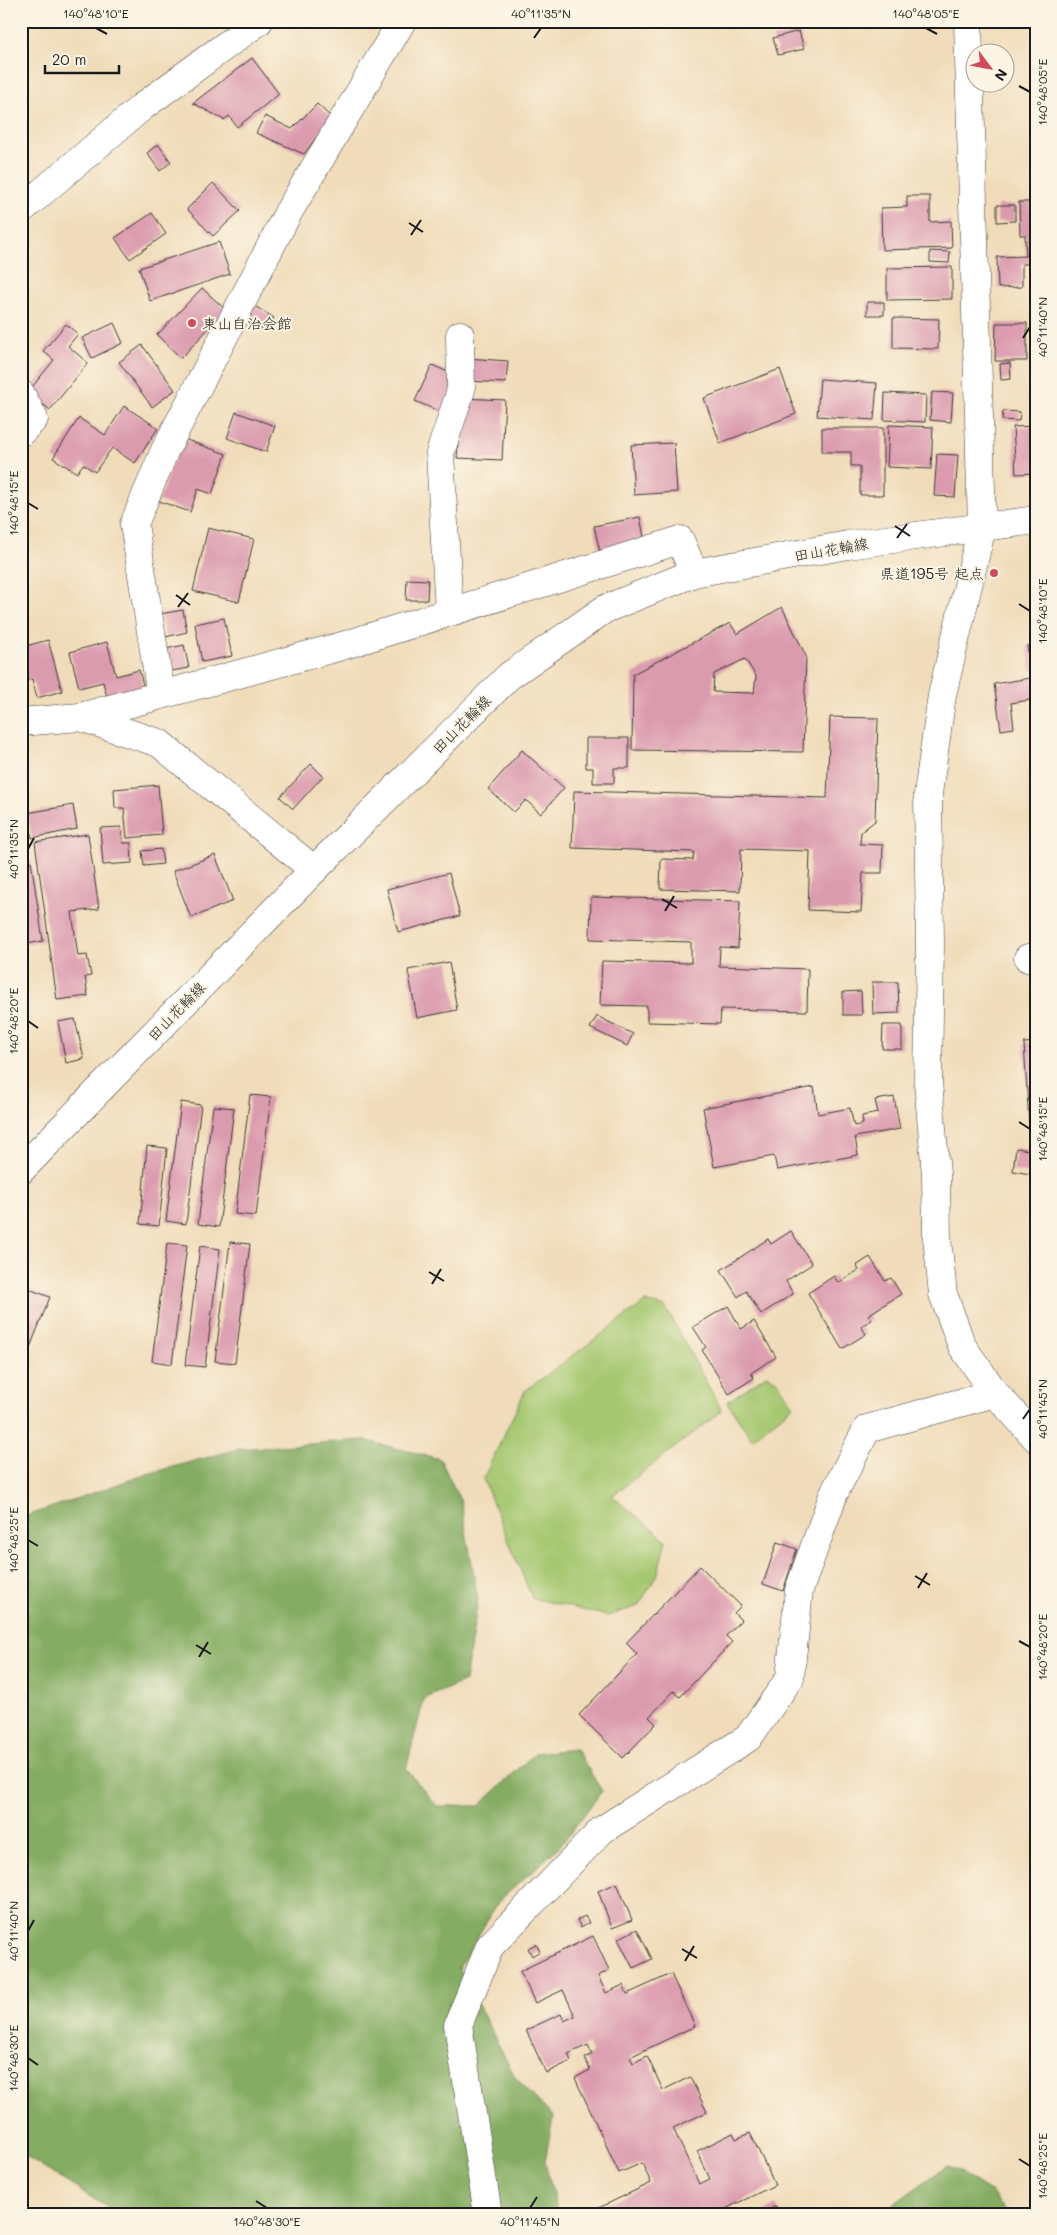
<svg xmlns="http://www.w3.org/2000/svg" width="1057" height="2235" font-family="Mali,'Klee One',sans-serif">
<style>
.green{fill:#a5c770;stroke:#607246}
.forest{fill:#84ac62;stroke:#50643f}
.building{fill:#db9baf;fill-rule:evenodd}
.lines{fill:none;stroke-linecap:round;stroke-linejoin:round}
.minor-casing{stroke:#3c3934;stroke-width:29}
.major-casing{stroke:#3c3934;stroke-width:29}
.minor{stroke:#fff;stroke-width:28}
.major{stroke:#fff;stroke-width:28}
.ticks{fill:none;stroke:#1c1c1c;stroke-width:2}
.poi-dot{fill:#d1495b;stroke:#fcf5e5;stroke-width:2}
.labels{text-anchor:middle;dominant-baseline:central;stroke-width:4;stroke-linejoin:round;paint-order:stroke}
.poi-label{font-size:15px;fill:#1c1c1c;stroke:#fcf5e5;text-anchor:start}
.street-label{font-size:15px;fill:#1c1c1c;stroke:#fcf5e5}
.neatline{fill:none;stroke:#1c1c1c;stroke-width:2}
.ticks-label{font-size:12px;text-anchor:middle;fill:#1c1c1c}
</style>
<rect width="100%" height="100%" fill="#fcf5e5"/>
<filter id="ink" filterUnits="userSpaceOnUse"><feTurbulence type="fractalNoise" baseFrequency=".02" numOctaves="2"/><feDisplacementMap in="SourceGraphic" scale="10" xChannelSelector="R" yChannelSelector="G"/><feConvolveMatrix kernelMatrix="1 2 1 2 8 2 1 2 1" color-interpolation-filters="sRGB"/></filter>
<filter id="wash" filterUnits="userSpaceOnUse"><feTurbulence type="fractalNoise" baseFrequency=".0096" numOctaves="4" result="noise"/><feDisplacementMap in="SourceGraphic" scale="20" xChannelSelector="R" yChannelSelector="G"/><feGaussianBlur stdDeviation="1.12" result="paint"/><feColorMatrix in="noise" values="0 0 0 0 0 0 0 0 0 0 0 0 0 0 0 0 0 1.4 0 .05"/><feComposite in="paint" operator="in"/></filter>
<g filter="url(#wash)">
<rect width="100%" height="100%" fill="#f0dcba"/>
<path class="green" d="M 645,1302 L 665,1307 L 722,1411 L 612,1496 L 666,1540 L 657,1576 L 638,1606 L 608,1616 L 532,1598 L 483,1479 L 525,1391 Z
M 766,1375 L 777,1380 L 793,1406 L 752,1439 L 727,1402 Z"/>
<path class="forest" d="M 364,1440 L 440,1459 L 461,1502 L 478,1599 L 465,1681 L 424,1699 L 406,1769 L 437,1806 L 479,1806 L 535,1753 L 576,1749 L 602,1791 L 561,1845 L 498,1902 L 459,1968 L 515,2077 L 553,2117 L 545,2162 L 558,2214 L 118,2214 L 21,2154 L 21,1518 L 147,1474 L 238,1449 Z
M 948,2165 L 992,2193 L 1007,2214 L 880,2214 Z"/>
<g id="blocks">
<path class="building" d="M 799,31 L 804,49 L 778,55 L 773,38 Z
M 252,58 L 279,94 L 237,127 L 229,116 L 224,120 L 193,103 Z
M 317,104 L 331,117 L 304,154 L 256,133 L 265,116 L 292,129 Z
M 158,144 L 171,162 L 160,171 L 147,153 Z
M 213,183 L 240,211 L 213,236 L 187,209 Z
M 907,196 L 930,196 L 930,222 L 951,221 L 952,248 L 882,250 L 881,208 L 907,207 Z
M 1019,202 L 1036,202 L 1036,264 L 1022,264 L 1022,287 L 998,288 L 997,257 L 1026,256 L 1025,235 L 1020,235 Z
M 997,205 L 1015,205 L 1015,221 L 997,222 Z
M 152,213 L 166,234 L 130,259 L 115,238 Z
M 219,242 L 230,274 L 150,301 L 139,268 Z
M 930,251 L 950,252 L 949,263 L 930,262 Z
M 952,267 L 952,299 L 887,300 L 887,268 Z
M 202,288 L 226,310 L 181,358 L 157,335 Z
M 867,302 L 884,302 L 884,315 L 867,315 Z
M 253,305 L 274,318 L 266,331 L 246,318 Z
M 893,318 L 939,319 L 938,349 L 893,348 Z
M 114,323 L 123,343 L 92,358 L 82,338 Z
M 996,323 L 1027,323 L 1027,361 L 995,361 Z
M 66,324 L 78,334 L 68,346 L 88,363 L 50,410 L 28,392 L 54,360 L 43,351 Z
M 142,345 L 175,390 L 152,407 L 119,362 Z
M 467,358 L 508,361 L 506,383 L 466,381 Z
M 1010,363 L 1011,379 L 1001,380 L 1000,364 Z
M 432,365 L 459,377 L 443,413 L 415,401 Z
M 1034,368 L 1036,368 L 1036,406 L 1033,406 Z
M 780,369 L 796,414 L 720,443 L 704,398 Z
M 820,379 L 877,383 L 874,420 L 817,416 Z
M 932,392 L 953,393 L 951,422 L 930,420 Z
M 885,393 L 926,395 L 925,422 L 884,420 Z
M 461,398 L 505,400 L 502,460 L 457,458 Z
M 124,406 L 158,428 L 135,463 L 112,448 L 95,472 L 83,464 L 77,473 L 53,458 L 79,418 L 105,435 Z
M 1003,411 L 1020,412 L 1019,421 L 1002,420 Z
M 236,412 L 275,426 L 266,452 L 227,438 Z
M 889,425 L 933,427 L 931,469 L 887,467 Z
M 1036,426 L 1036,473 L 1016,474 L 1013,427 Z
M 822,428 L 883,428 L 883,495 L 860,495 L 860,466 L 851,466 L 851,452 L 822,452 Z
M 181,438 L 226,454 L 212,494 L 198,489 L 190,512 L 159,501 Z
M 674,443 L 677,492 L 634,495 L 631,445 Z
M 937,454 L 958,455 L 955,497 L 934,496 Z
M 640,517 L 645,542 L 600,552 L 594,526 Z
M 208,528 L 254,539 L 239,602 L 193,591 Z
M 407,579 L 428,580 L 427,600 L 406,600 Z
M 782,607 L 806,656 L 803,752 L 632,750 L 633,674 L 730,623 L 737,634 ZM 745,659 L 756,676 L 754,693 L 713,692 L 714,674 Z
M 183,610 L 187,632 L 165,637 L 160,614 Z
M 224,618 L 232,656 L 202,662 L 195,624 Z
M 48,640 L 62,691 L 37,698 L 32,679 L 23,681 L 21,660 L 26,659 L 22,647 Z
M 107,642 L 116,676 L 139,670 L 144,688 L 107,697 L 103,682 L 79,688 L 70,652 Z
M 184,645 L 189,668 L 166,672 L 161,650 Z
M 1036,645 L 1036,670 L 1031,671 L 1027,646 Z
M 1036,677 L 1036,699 L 1011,703 L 1014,728 L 1001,730 L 994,684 Z
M 830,717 L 878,718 L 875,821 L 861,832 L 860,844 L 883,845 L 882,873 L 863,873 L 861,912 L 808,910 L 810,851 L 741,849 L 740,891 L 660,889 L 661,859 L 693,860 L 694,852 L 572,848 L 574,791 L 827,798 Z
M 586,738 L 629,738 L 629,768 L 614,768 L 614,783 L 593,783 L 593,768 L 586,768 Z
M 522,750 L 564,788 L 541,814 L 526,800 L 514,812 L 488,789 Z
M 311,764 L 323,776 L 293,809 L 280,797 Z
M 158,785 L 162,835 L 127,838 L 124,808 L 115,808 L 114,789 Z
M 73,805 L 77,829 L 32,838 L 27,813 Z
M 121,827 L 123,843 L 131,843 L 132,863 L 103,865 L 100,828 Z
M 88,834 L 99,909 L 72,912 L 78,956 L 87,955 L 91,976 L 85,977 L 88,996 L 57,1000 L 35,842 Z
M 161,849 L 163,864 L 144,866 L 142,851 Z
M 215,855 L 233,901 L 191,918 L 173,871 Z
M 31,861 L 43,941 L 21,945 L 21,863 Z
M 449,873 L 460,916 L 398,932 L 387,889 Z
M 591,897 L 740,901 L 738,948 L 720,947 L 719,966 L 808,969 L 807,1011 L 721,1009 L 720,1024 L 647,1022 L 647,1006 L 600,1005 L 602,961 L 691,963 L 691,942 L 590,939 Z
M 449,962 L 457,1010 L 417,1018 L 408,970 Z
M 872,982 L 898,982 L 899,1013 L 873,1014 Z
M 861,991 L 862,1015 L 843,1015 L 843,992 Z
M 597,1016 L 633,1034 L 627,1046 L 590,1028 Z
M 75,1019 L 84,1059 L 66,1063 L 58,1022 Z
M 883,1025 L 902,1025 L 902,1049 L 882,1049 Z
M 1036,1042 L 1036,1138 L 1030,1139 L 1024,1043 Z
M 814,1087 L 818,1114 L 850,1108 L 854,1126 L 863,1124 L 862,1116 L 878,1113 L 875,1100 L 894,1097 L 900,1129 L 855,1137 L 858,1155 L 777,1170 L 774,1156 L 714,1167 L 703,1108 Z
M 250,1095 L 271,1097 L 256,1216 L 235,1214 Z
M 181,1102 L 201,1105 L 186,1224 L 166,1221 Z
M 213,1106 L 234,1108 L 219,1227 L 198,1224 Z
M 147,1146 L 167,1148 L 159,1226 L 140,1224 Z
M 1016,1148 L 1036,1151 L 1036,1175 L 1013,1171 Z
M 791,1231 L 812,1264 L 786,1281 L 793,1294 L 761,1314 L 746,1291 L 738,1297 L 721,1270 L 768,1239 L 771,1244 Z
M 230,1242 L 250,1244 L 235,1363 L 215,1361 Z
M 167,1243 L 187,1245 L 172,1364 L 152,1361 Z
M 200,1246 L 220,1249 L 205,1367 L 185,1365 Z
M 870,1257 L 885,1281 L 891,1278 L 901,1294 L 868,1315 L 872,1320 L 861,1326 L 866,1334 L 842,1349 L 808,1293 L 834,1276 L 838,1283 L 859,1270 L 856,1266 Z
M 21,1286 L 50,1297 L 21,1370 Z
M 728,1306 L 741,1329 L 754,1321 L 776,1357 L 751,1373 L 754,1378 L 729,1394 L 702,1350 L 706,1347 L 693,1327 Z
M 777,1542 L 797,1549 L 783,1591 L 763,1584 Z
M 700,1566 L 741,1606 L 734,1613 L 741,1620 L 726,1636 L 732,1642 L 680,1697 L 674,1691 L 649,1717 L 656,1724 L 623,1758 L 579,1715 L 637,1654 L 626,1643 Z
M 617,1883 L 632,1920 L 612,1928 L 598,1891 Z
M 585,1916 L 589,1923 L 581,1928 L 577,1920 Z
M 637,1929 L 652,1959 L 633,1968 L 618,1939 Z
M 593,1936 L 609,1970 L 598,1976 L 606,1993 L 623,1985 L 627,1994 L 671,1974 L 695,2026 L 630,2057 L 633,2063 L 647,2056 L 663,2090 L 690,2077 L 707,2112 L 673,2128 L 699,2184 L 710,2179 L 697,2151 L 733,2133 L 736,2139 L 750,2133 L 775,2185 L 715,2214 L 586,2214 L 651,2183 L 642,2163 L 619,2173 L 575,2078 L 590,2070 L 585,2058 L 592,2054 L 588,2045 L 568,2054 L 571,2061 L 546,2073 L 526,2030 L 561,2014 L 564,2021 L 575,2016 L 563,1990 L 535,2003 L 520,1971 Z
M 536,1944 L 540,1951 L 532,1956 L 528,1948 Z
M 776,2206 L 780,2214 L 760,2214 Z"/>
</g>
</g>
<g filter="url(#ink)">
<use href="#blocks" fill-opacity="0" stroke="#3c3934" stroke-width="1"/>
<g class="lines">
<g class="minor-casing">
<path id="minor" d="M 968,21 L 982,527 L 942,695 L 928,794 L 930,943 L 928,1082 L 936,1174 L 937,1238 L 943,1294 L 962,1346 L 995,1393 L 1036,1438
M 21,210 L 142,107 L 259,21
M 21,394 L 34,419 L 21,432
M 449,612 L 440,453 L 461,390 L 460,335
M 161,695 L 134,524 L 165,450 L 289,211 L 402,21
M 80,717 L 159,743 L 314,870
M 21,722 L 80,717 L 342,646 L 680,540 L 694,573
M 1028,958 L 1036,959
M 488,2214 L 458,2025 L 490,1946 L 602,1830 L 748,1738 L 790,1678 L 799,1590 L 834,1493 L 867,1429 L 995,1393"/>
</g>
<g class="major-casing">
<path id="major" d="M 21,1170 L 314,870 L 509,676 L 605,609 L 694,573 L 848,545 L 1036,520"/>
</g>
<use href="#minor" class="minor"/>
<use href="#major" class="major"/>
</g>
</g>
<path class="ticks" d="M 96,28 L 107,34M 926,28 L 937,34M 534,38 L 541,28M 1019,86 L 1030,92M 409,223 L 423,232M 411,235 L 421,220M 1023,338 L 1030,327M 28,503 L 38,509M 895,526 L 910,536M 897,538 L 907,524M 176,595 L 190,605M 1019,604 L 1030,611M 178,607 L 188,593M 28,849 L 34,838M 662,899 L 677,908M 665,911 L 674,896M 28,1021 L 38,1028M 1019,1122 L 1030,1129M 429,1272 L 444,1281M 432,1284 L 441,1269M 1023,1419 L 1030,1409M 28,1540 L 38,1546M 915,1576 L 930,1585M 918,1588 L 927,1573M 1019,1641 L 1030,1647M 196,1645 L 211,1654M 199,1657 L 208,1642M 28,1931 L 34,1920M 682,1949 L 697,1958M 685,1961 L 694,1946M 28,2058 L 38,2065M 1019,2159 L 1030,2166M 256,2201 L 267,2208M 530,2208 L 537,2197"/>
<g class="poi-dot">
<circle cx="192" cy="323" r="5"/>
<circle cx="994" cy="573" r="5"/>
</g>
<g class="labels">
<g class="poi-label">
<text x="202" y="323">東山自治会館</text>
<text x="984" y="573" text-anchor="end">県道195号 起点</text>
</g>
<g class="street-label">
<text transform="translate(831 549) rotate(-10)">田山花輪線</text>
<text transform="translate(461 724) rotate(-45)">田山花輪線</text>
<text transform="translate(176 1011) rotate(-46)">田山花輪線</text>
</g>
</g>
<rect width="1057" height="2235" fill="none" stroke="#fcf5e5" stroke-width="55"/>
<g transform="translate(990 68) rotate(122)"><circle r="24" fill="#fcf5e5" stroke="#a29e95"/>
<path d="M0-4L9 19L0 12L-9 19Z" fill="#d1495b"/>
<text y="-8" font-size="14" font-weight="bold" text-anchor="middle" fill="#1c1c1c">N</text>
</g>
<path d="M45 65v8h74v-8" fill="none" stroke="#1c1c1c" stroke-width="2.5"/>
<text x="52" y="65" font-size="15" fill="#1c1c1c" stroke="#fcf5e5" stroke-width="4" paint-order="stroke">20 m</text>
<rect x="28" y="28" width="1002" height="2180" class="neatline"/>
<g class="ticks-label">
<text x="96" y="18">140°48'10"E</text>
<text x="541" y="18">40°11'35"N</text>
<text x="926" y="18">140°48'05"E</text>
<text transform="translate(1043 92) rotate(-90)" y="4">140°48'05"E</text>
<text transform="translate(1043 327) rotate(-90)" y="4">40°11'40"N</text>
<text transform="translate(14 503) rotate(-90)" y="4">140°48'15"E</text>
<text transform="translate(1043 611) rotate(-90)" y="4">140°48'10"E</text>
<text transform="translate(14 849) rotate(-90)" y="4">40°11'35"N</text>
<text transform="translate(14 1021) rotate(-90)" y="4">140°48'20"E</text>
<text transform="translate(1043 1129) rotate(-90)" y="4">140°48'15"E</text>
<text transform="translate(1043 1409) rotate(-90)" y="4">40°11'45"N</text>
<text transform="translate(14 1540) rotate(-90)" y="4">140°48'25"E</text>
<text transform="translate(1043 1647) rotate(-90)" y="4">140°48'20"E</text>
<text transform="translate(14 1931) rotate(-90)" y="4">40°11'40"N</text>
<text transform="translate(14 2058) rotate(-90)" y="4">140°48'30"E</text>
<text transform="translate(1043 2166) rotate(-90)" y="4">140°48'25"E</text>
<text x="267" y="2226">140°48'30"E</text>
<text x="530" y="2226">40°11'45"N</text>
</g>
</svg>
